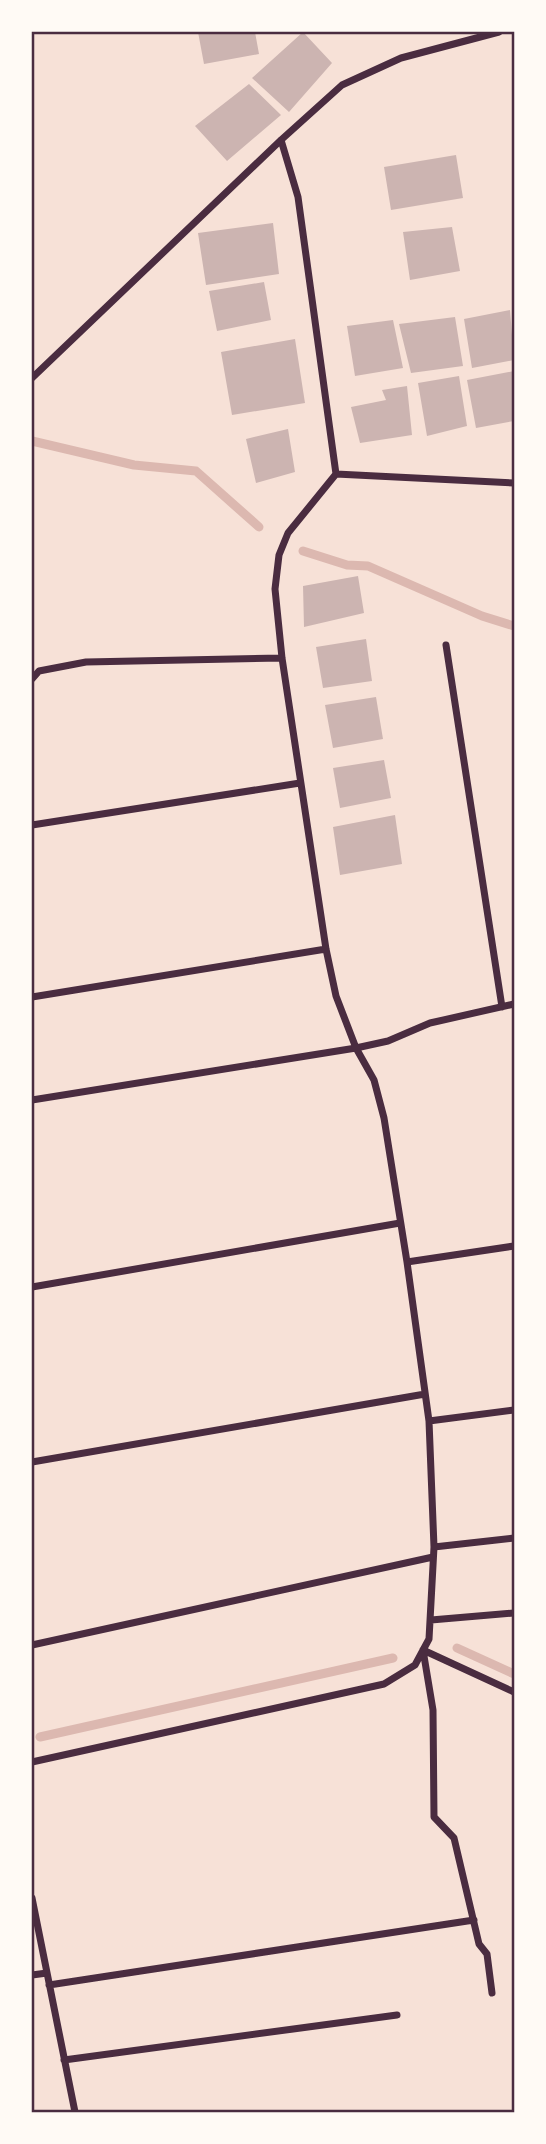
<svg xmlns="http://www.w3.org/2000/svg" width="546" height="2144" font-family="Raleway,sans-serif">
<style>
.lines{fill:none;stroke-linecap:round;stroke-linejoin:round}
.stream{stroke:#dcb8b0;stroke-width:9}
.building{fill:#ccb4b1}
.minor{stroke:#4a2c40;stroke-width:7}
.neatline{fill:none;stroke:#4a2c40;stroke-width:2.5}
</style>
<rect width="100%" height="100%" fill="#f7e1d7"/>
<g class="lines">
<path class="stream" d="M 32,441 L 134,465 L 196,471 L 259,527
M 303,551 L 347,565 L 368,566 L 482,616 L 514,626
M 457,1648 L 514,1674
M 40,1737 L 393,1658"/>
</g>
<path class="building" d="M 198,32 L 255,32 L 259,54 L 204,64 Z
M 303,32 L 332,63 L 289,112 L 252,78 Z
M 249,84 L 281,115 L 227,161 L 195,126 Z
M 456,155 L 463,198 L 391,210 L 384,167 Z
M 273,223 L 279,274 L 206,285 L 198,233 Z
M 452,227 L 460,271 L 410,280 L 403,232 Z
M 264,282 L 271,320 L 217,331 L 209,291 Z
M 510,310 L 514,360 L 472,368 L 464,319 Z
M 455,317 L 463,366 L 411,373 L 399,324 Z
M 393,320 L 403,368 L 355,376 L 347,326 Z
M 295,339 L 305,403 L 232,415 L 221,352 Z
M 514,371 L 514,421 L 476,428 L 467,380 Z
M 459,376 L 467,426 L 427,436 L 418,383 Z
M 407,386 L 412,435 L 360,443 L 351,407 L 386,400 L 382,390 Z
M 288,429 L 295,472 L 256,483 L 246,439 Z
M 358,576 L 364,613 L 304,627 L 303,586 Z
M 366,639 L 372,681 L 323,688 L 316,647 Z
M 376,697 L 383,739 L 333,748 L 325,705 Z
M 384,760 L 391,798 L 340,808 L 333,768 Z
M 395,815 L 402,864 L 340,875 L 333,827 Z"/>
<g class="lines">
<path class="minor" d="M 32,378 L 281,140 L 342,85 L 401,58 L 499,32
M 336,474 L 514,483
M 446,645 L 502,1007
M 32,679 L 39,671 L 86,662 L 282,658
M 32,825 L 300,783
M 32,997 L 326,949
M 32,1100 L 356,1048 L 388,1041 L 430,1023 L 514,1004
M 407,1262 L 514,1246
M 32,1287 L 400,1223
M 429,1421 L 514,1410
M 32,1462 L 425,1394
M 434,1547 L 514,1538
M 431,1620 L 514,1613
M 32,1645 L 433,1557
M 32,1762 L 384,1684 L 415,1665 L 429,1639 L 434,1547 L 429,1421 L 407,1262 L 384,1118 L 374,1080 L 356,1048 L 336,996 L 326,949 L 282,658 L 275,589 L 279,555 L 288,533 L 336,474 L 298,197 L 281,140
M 32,1898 L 75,2112
M 32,1975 L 47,1973
M 49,1985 L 474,1920
M 492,1993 L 487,1954 L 479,1944 L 454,1838 L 434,1817 L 433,1710 L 423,1650 L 514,1692
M 64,2060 L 397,2015"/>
</g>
<rect width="546" height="2144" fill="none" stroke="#fffaf5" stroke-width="66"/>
<rect x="33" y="33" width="480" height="2078" class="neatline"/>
</svg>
